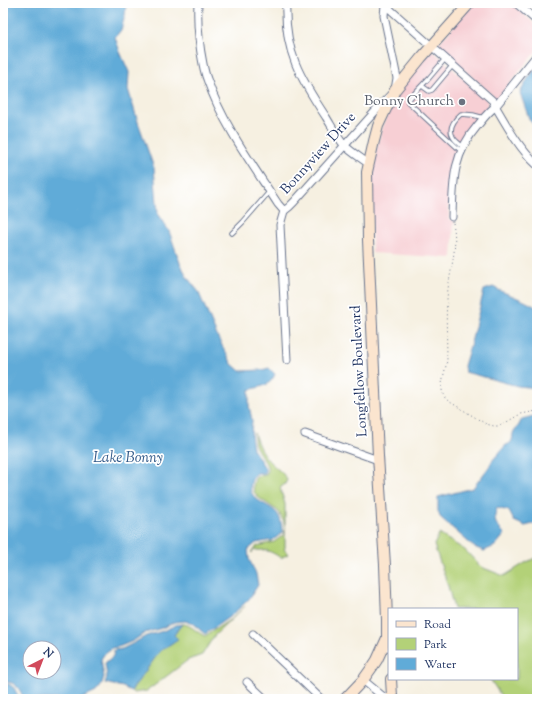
<svg xmlns="http://www.w3.org/2000/svg" width="540" height="702" font-family="'Sorts Mill Goudy',serif">
<style>
.built{fill:#f7cfd4}
.green{fill:#b3d178;stroke:#67806b}
.water{fill:#60abd8;stroke:#3e6d9b;fill-rule:evenodd}
.lines{fill:none;stroke-linecap:round;stroke-linejoin:round}
.lane-casing{stroke:#68738c;stroke-width:5.5}
.street-casing{stroke:#68738c;stroke-width:9}
.secondary-casing{stroke:#68738c;stroke-width:12}
.path{stroke:#68738c;stroke-width:1;stroke-dasharray:1 3;stroke-linecap:butt}
.lane{stroke:#fff;stroke-width:3.5}
.street{stroke:#fff;stroke-width:7}
.secondary{stroke:#fbe5cf;stroke-width:10}
.worship-dot{fill:#6b7280;stroke:#fff;stroke-width:1.5}
.labels{text-anchor:middle;dominant-baseline:central;stroke-width:3.5;stroke-linejoin:round;paint-order:stroke}
.worship-label{font-size:14px;fill:#5b616d;stroke:#fff;text-anchor:end}
.street-label{font-size:14px;fill:#1b2f5e;stroke:#fff}
.water-label{font-size:15px;font-style:italic;fill:#335a89;stroke:#fff}
</style>
<rect width="100%" height="100%" fill="#fff"/>
<filter id="ink" filterUnits="userSpaceOnUse"><feTurbulence type="fractalNoise" baseFrequency=".025" numOctaves="2"/><feDisplacementMap in="SourceGraphic" scale="8" xChannelSelector="R" yChannelSelector="G"/><feConvolveMatrix kernelMatrix="1 2 1 2 8 2 1 2 1" color-interpolation-filters="sRGB"/></filter>
<filter id="wash" filterUnits="userSpaceOnUse"><feTurbulence type="fractalNoise" baseFrequency=".012" numOctaves="4" result="noise"/><feDisplacementMap in="SourceGraphic" scale="16" xChannelSelector="R" yChannelSelector="G"/><feGaussianBlur stdDeviation="0.9" result="paint"/><feColorMatrix in="noise" values="0 0 0 0 0 0 0 0 0 0 0 0 0 0 0 0 0 1.4 0 .05"/><feComposite in="paint" operator="in"/></filter>
<g filter="url(#wash)">
<rect width="100%" height="100%" fill="#f6f0e1"/>
<path class="built" d="M 474,3 L 511,3 L 537,26 L 537,50 L 498,98 L 496,99 L 437,45 Z
M 432,50 L 488,101 L 486,111 L 469,130 L 463,139 L 453,164 L 449,189 L 449,220 L 454,220 L 452,258 L 372,253 L 371,194 L 373,164 L 382,127 L 398,92 Z"/>
<path class="green" d="M 254,433 C 257,444 263,456 272,464 C 277,469 284,473 287,480 L 285,484 L 280,488 L 285,504 L 285,548 L 284,549 L 288,554 L 281,558 C 269,550 267,550 253,550 L 252,553 L 251,552 L 257,546 L 274,542 L 285,534 L 284,522 L 278,511 L 259,498 L 254,492 L 253,486 L 255,478 L 258,476 L 266,475 C 271,465 261,458 257,449 C 254,445 254,438 254,433 Z
M 439,534 L 465,550 L 481,567 L 504,576 L 525,563 L 537,557 L 537,699 L 503,699 L 490,679 L 517,679 L 517,609 L 454,609 L 448,586 L 434,545 Z
M 245,606 L 214,636 L 202,655 L 188,660 L 147,691 L 134,693 L 131,691 L 160,651 L 177,639 L 174,635 L 182,624 C 191,624 197,633 205,636 L 233,618 Z"/>
<path class="water" d="M 3,3 L 126,3 L 125,15 L 121,30 L 115,37 L 120,52 L 129,72 L 128,89 L 138,122 L 154,168 L 158,215 L 169,231 L 180,263 L 187,277 L 198,291 L 218,338 L 232,364 L 240,371 L 262,370 L 269,368 L 275,374 C 270,387 261,386 249,390 L 249,406 L 252,420 L 251,435 L 253,449 L 265,468 L 265,473 L 257,473 C 254,476 252,478 251,483 C 247,500 267,503 276,512 C 281,518 282,526 282,533 L 273,540 L 256,543 L 248,550 L 249,559 L 256,574 L 258,585 L 249,599 L 232,615 L 205,634 L 192,623 L 185,621 L 175,622 L 162,628 L 145,633 L 133,641 L 121,646 L 112,648 L 105,653 L 101,659 L 104,677 L 101,686 L 96,692 L 81,699 L 24,699 C 19,688 16,681 3,682 ZM 30,648 L 54,648 L 54,672 L 30,672 Z
M 537,66 L 537,128 L 530,121 L 520,93 L 527,80 Z
M 493,287 C 507,295 524,299 537,308 L 537,388 L 518,386 L 465,372 L 464,366 L 472,339 L 484,290 Z
M 537,415 L 537,523 L 525,526 L 514,521 L 509,511 L 497,508 C 492,520 496,526 505,534 L 495,546 L 484,551 L 474,547 L 440,517 L 438,511 L 438,497 L 473,488 L 489,467 L 492,461 L 506,445 L 507,445 C 515,441 511,437 514,431 C 516,428 518,427 519,425 C 520,423 521,421 522,419 Z
M 182,624 L 174,635 L 178,639 L 160,651 L 131,691 L 123,687 L 105,683 L 107,677 L 105,663 L 113,656 L 114,650 L 122,649 L 134,643 L 146,636 L 163,631 L 176,625 Z
M 9,684 L 14,688 L 20,699 L 3,699 L 3,685 Z"/>
</g>
<g filter="url(#ink)">
<g class="lines">
<g class="lane-casing">
<path id="lane" d="M 445,59 L 429,78 L 410,98 L 408,102 L 461,151
M 422,86 L 429,91 L 432,90 L 453,65
M 463,147 C 460,144 455,141 453,137 C 448,128 454,120 461,114 L 473,115 L 484,118
M 232,233 L 243,222 L 270,191
M 388,649 L 389,648"/>
</g>
<g class="street-casing">
<path id="street" d="M 198,3 C 197,24 199,44 203,64 C 204,69 205,74 207,79 C 223,125 252,164 278,204 L 284,211 L 280,225 L 287,360
M 286,3 C 284,51 300,78 326,117 C 331,125 338,138 344,145 C 351,152 361,158 369,164
M 383,3 L 493,101 L 495,107 L 497,109 C 508,128 520,149 537,165
M 516,3 L 537,21
M 284,211 L 289,207 L 294,202 L 380,106 L 395,90 L 397,78 L 384,16 L 385,5
M 452,217 C 453,180 453,154 478,125 C 483,119 488,112 495,107 L 537,55
M 305,434 L 378,460
M 253,634 L 321,699
M 363,680 L 386,699
M 247,682 L 265,699"/>
</g>
<g class="secondary-casing">
<path id="secondary" d="M 345,699 L 363,680 L 373,666 L 377,660 L 387,638 L 387,620 L 385,565 L 378,456 L 368,240 L 367,172 L 374,141 L 378,126 L 385,111 L 395,90 L 421,58 L 470,3
M 390,699 L 392,696 L 391,679"/>
</g>
<path class="path" d="M 453,223 C 458,247 451,266 448,289 C 445,313 447,336 447,360 C 446,369 441,381 442,390 C 443,396 445,399 450,402 L 486,424 L 494,426 L 499,426 L 505,423 L 517,416 L 521,414 L 537,411"/>
<use href="#lane" class="lane"/>
<use href="#street" class="street"/>
<use href="#secondary" class="secondary"/>
</g>
</g>
<circle class="worship-dot" cx="462" cy="102" r="4"/>
<g class="labels">
<g class="worship-label">
<text x="454" y="102">Bonny Church</text>
</g>
<g class="street-label">
<text transform="translate(319 154) rotate(-48)">Bonnyview Drive</text>
<text transform="translate(360 371) rotate(-93)">Longfellow Boulevard</text>
</g>
<g class="water-label">
<text x="128" y="458">Lake Bonny</text>
</g>
</g>
<rect width="540" height="702" fill="none" stroke="#fff" stroke-width="16"/>
<rect x="388" y="608" width="130" height="72" fill="#ffffff" stroke="#a4acbf"/>
<rect x="396" y="621" width="20" height="6" fill="#fbe5cf" stroke="#a4acbf"/>
<text x="424" y="628" font-size="12" fill="#1b2f5e">Road</text>
<rect x="396" y="638" width="20" height="12" fill="#b3d178" stroke="#a4acbf"/>
<text x="424" y="648" font-size="12" fill="#1b2f5e">Park</text>
<rect x="396" y="658" width="20" height="12" fill="#60abd8" stroke="#a4acbf"/>
<text x="424" y="668" font-size="12" fill="#1b2f5e">Water</text>
<g transform="translate(42 660) rotate(42)"><circle r="19" fill="#ffffff" stroke="#a4acbf"/>
<path d="M0-3L7 15L0 10L-7 15Z" fill="#d1495b"/>
<text y="-6" font-size="11" font-weight="bold" text-anchor="middle" fill="#1b2f5e">N</text>
</g>
</svg>
